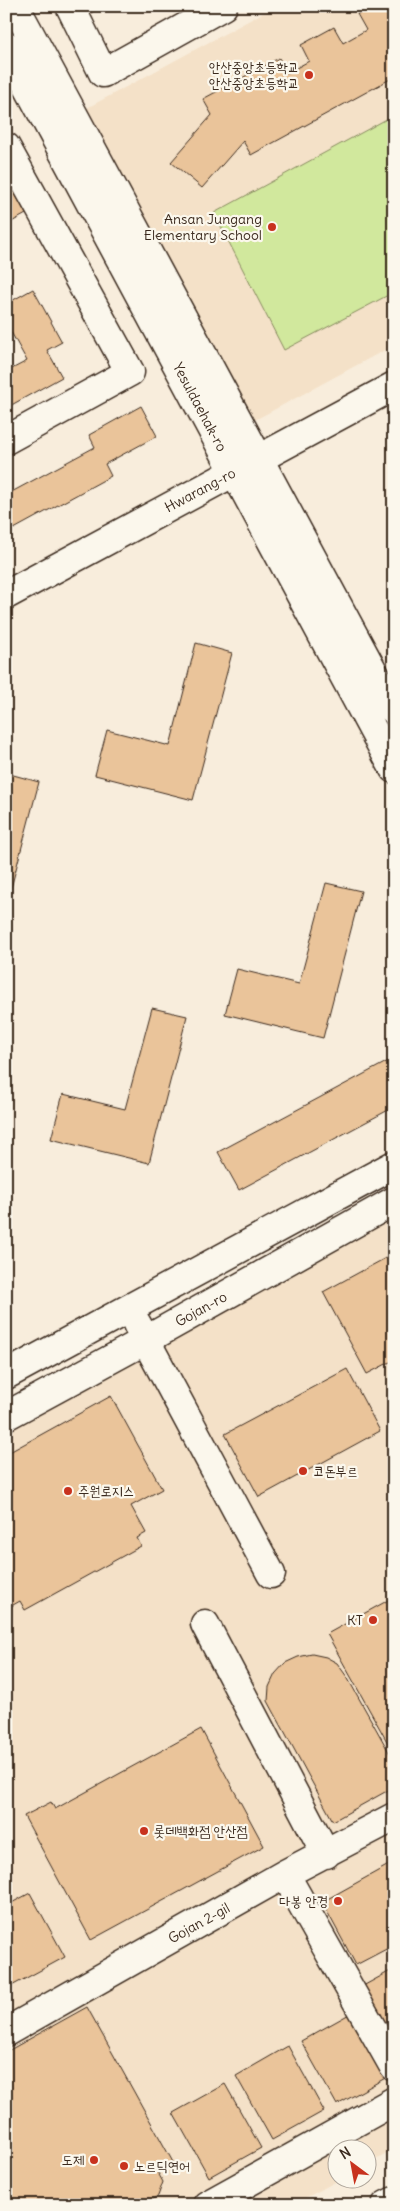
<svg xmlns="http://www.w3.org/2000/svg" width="400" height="2211" font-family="Delius,'Poor Story',sans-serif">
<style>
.built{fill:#f4e1c8}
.garden{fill:#d1e89d;stroke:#86895e}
.building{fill:#eac49a;stroke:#3b2a1e}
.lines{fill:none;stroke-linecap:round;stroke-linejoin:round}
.minor-casing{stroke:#3b2a1e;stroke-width:31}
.major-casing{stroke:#3b2a1e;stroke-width:31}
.minor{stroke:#fbf7ec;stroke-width:28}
.major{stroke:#fbf7ec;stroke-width:28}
.poi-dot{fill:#c8321e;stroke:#fbf7ec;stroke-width:2}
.labels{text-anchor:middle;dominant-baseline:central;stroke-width:4.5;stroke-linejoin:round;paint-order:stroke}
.poi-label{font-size:14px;fill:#3b2a1e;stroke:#fbf7ec;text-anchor:end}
.street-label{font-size:14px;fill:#3b2a1e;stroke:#fbf7ec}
</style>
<rect width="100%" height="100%" fill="#f8eddc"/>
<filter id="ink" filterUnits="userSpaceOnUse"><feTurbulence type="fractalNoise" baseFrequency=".02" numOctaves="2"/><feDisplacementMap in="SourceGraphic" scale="10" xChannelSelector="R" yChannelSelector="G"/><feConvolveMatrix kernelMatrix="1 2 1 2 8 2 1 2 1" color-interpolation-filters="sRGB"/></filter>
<g filter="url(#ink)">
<path class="built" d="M 276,6 L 394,6 L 394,345 L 255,420 L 87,108 Z
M 394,1218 L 394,2150 L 368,2164 L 368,2148 L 338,2148 L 338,2178 L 341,2179 L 292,2205 L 6,2205 L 6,1426 Z"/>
<path class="garden" d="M 394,115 L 394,292 L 284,350 L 214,213 Z"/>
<path class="building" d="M 84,6 L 103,6 L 89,14 Z
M 372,6 L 393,6 L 394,8 L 394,77 L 251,155 L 243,141 L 202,188 L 171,162 L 212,115 L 203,99 L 279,58 L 287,73 L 309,61 L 301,45 L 334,27 L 343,43 L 366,30 L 357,14 Z
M 10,184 L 26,214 L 6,225 L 6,186 Z
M 33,289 L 62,342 L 47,350 L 62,377 L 6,408 L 6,372 L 27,361 L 6,323 L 6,304 Z
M 141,406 L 157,436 L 105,464 L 111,476 L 14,529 L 6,516 L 6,495 L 95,447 L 89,435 Z
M 196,643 L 232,653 L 193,800 L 95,775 L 107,730 L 170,746 Z
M 6,773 L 39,782 L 6,907 Z
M 326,883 L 361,891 L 323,1038 L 225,1014 L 237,969 L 299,984 Z
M 152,1008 L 187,1016 L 149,1163 L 51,1139 L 63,1094 L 125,1109 Z
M 394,1058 L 394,1107 L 239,1190 L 218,1152 Z
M 393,1254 L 394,1360 L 367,1374 L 323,1292 Z
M 347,1369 L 380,1431 L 259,1497 L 225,1434 Z
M 111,1396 L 162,1489 L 131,1506 L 146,1533 L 137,1538 L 141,1546 L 25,1610 L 20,1601 L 6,1609 L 6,1454 Z
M 394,1597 L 394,1754 L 327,1634 Z
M 312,1654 L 326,1657 L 337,1663 L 347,1677 L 394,1761 L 394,1787 L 333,1821 L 268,1701 L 269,1687 L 275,1674 L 285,1663 L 298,1657 Z
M 201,1729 L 264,1846 L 91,1940 L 24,1816 L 51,1802 L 55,1809 Z
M 394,1862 L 394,1945 L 356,1965 L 322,1902 Z
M 30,1893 L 65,1957 L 6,1989 L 6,1906 Z
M 394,1969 L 394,2043 L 363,1986 Z
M 87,2007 L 174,2164 L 158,2173 L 163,2182 L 158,2196 L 142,2205 L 6,2205 L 6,2052 Z
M 353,2012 L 389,2076 L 337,2105 L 301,2041 Z
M 288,2046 L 324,2111 L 272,2140 L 236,2076 Z
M 225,2084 L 261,2148 L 209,2177 L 173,2113 Z"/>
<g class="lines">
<g class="minor-casing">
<path id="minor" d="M 15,6 L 394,710
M 70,6 L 103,73 L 223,6
M 6,46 L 394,769
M 6,147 L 130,372 L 6,440
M 137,1324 L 271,1574
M 6,1375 L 394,1165
M 6,1416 L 146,1340 L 394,1201
M 205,1624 L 326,1854
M 285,1874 L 394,2067
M 6,2032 L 285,1874 L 394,1817
M 207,2205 L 394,2101"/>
</g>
<g class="major-casing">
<path id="major" d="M 6,595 L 394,386
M 386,2205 L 394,2201"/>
</g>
<use href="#minor" class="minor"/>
<use href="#major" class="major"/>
</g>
</g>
<g class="poi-dot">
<circle cx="309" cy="75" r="5"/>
<circle cx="272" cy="227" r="5"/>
<circle cx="303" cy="1471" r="5"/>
<circle cx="68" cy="1491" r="5"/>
<circle cx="373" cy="1620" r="5"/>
<circle cx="144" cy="1831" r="5"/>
<circle cx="338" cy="1901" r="5"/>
<circle cx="94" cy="2160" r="5"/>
<circle cx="124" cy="2166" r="5"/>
</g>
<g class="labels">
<g class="poi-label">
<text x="299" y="67">안산중앙초등학교<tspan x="299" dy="16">안산중앙초등학교</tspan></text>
<text x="262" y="219">Ansan Jungang<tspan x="262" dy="16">Elementary School</tspan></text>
<text x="313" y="1471" text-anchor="start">코돈부르</text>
<text x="78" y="1491" text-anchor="start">주원로지스</text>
<text x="363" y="1620">KT</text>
<text x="154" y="1831" text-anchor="start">롯데백화점 안산점</text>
<text x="328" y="1901">다봉 안경</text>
<text x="84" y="2160">도제</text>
<text x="134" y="2166" text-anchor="start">노르딕연어</text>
</g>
<g class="street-label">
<text transform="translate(200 407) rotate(62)">Yesuldaehak-ro</text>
<text transform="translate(200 490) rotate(-28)">Hwarang-ro</text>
<text transform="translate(201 1309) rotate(-29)">Gojan-ro</text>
<text transform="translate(199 1923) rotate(-29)">Gojan 2-gil</text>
</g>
</g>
<rect width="400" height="2211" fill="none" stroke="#fbf7ec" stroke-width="25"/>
<rect x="12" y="12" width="375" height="2186" fill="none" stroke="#3b2a1e" stroke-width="2" filter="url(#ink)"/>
<g transform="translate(352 2164) rotate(328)"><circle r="24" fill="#fbf7ec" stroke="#aea59a"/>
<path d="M0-4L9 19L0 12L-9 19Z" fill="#c8321e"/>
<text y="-8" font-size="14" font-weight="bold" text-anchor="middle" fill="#3b2a1e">N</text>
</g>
</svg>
